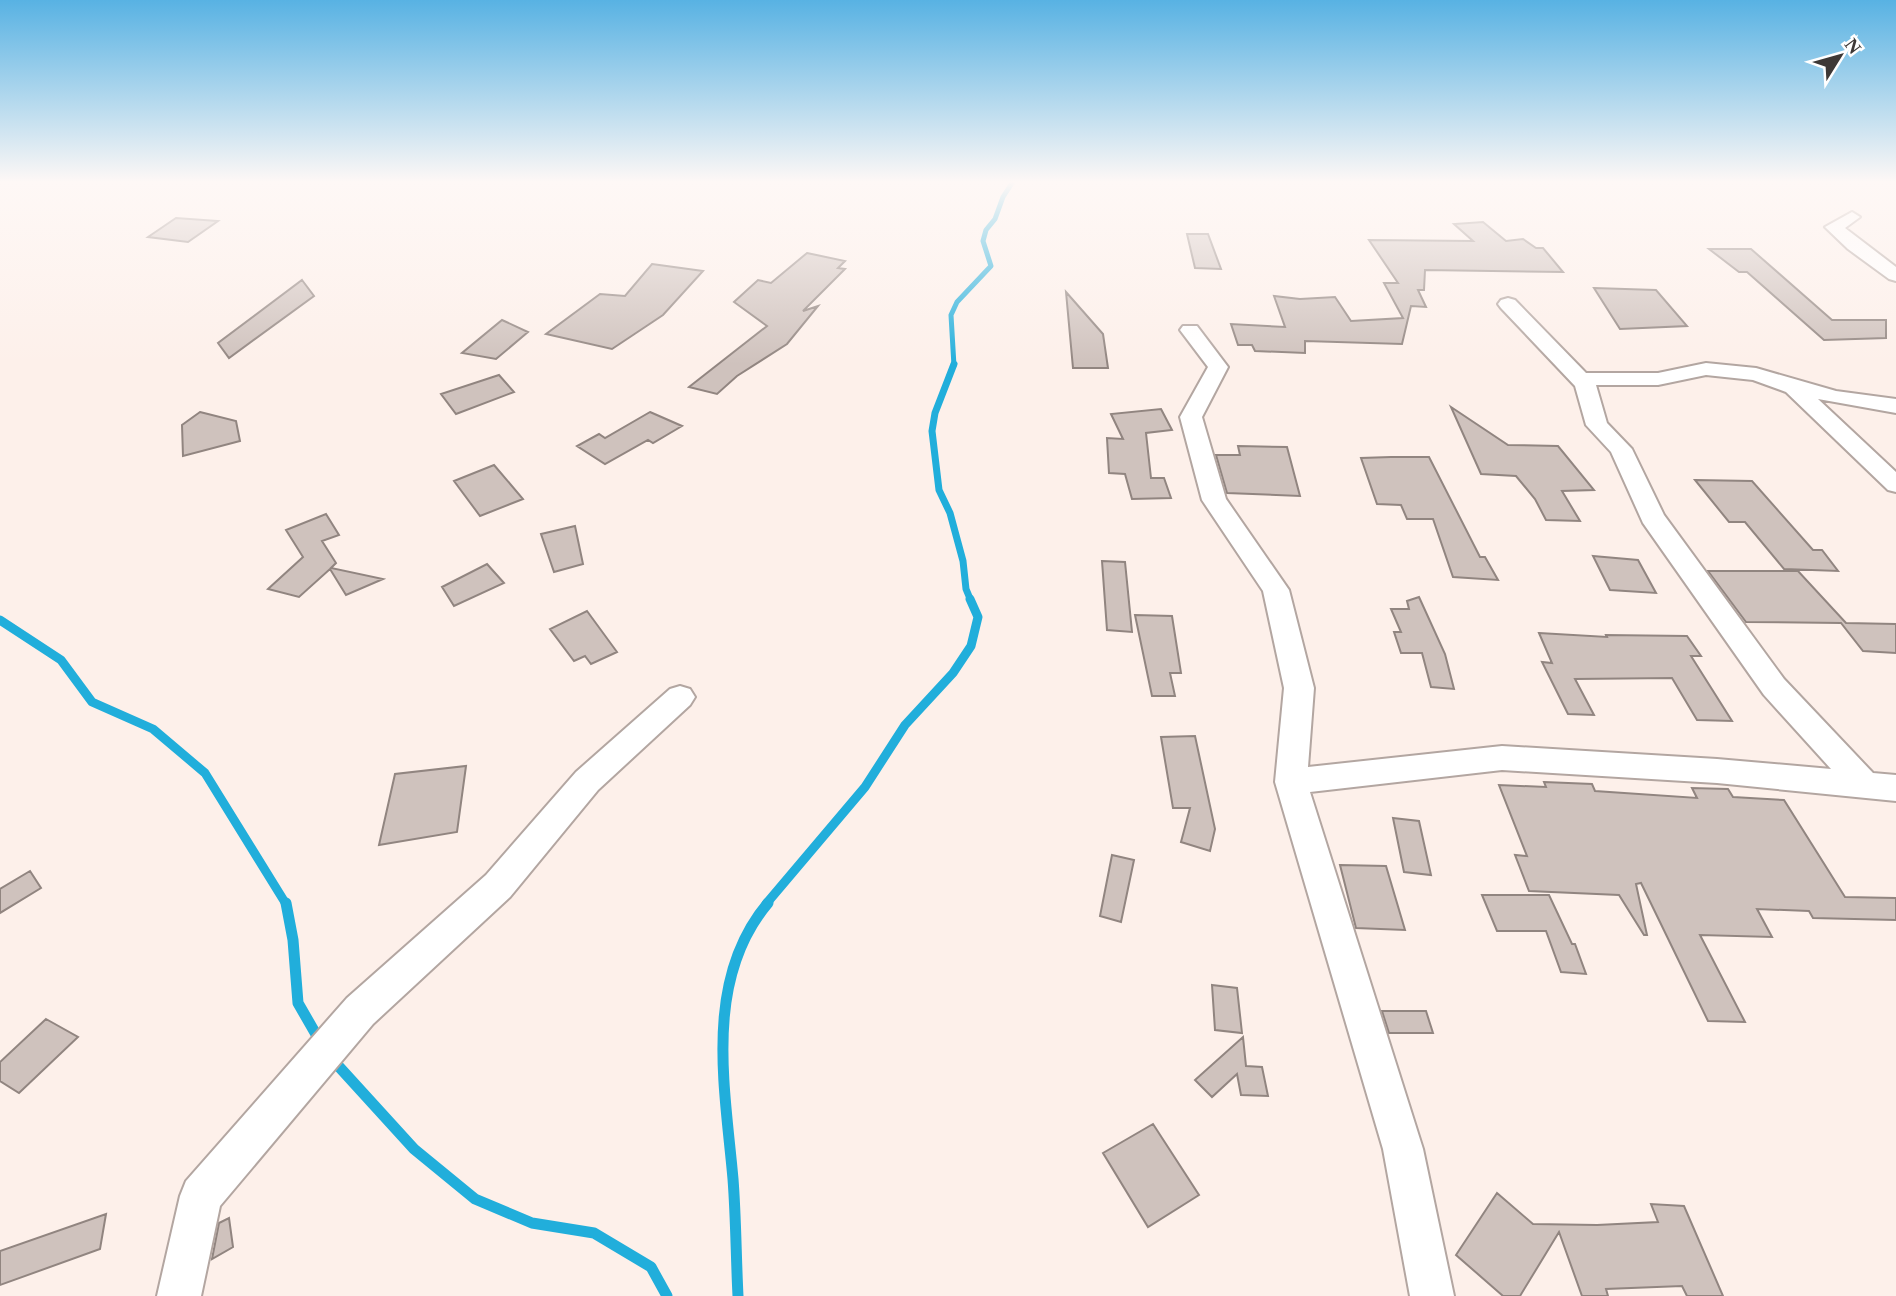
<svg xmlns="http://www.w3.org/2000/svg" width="1896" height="1296" font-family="'Times New Roman',serif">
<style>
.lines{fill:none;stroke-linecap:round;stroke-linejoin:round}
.stream-far3{stroke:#21aedb;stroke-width:5}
.stream-far2{stroke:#21aedb;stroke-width:7}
.stream-far1{stroke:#21aedb;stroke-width:9}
.stream{stroke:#21aedb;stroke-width:11}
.building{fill:#cfc2bd;stroke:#918580;stroke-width:2}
.minor-casing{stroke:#b3a6a1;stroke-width:4}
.minor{fill:#fff;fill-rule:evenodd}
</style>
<rect width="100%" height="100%" fill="#fdf0ea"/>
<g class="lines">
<path class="stream-far3" d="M 954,366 L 951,315 L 957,302 L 991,266 L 983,241 L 986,230 L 995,219 L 1003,197 L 1012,183"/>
<path class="stream-far2" d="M 954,364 L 935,413 L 932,431 L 939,490 L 950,513 L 963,561 L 966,589 L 971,601"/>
<path class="stream-far1" d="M 0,620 L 61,660 L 92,702 L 153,729 L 205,773 L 286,904
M 766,904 L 865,787 L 905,725 L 953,673 L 971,646 L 978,617 L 970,599"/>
<path class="stream" d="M 286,903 L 293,940 L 298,1003 L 321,1043
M 332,1059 L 414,1149 L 475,1199 L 532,1223 L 594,1233 L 651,1267 L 667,1296
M 738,1296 C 736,1257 736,1218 733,1179 C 725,1087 703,980 768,903"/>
</g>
<path class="building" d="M 176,218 L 218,221 L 188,242 L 148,237 Z
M 1483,222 L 1506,241 L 1523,239 L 1536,248 L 1543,248 L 1563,272 L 1425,270 L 1424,290 L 1418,290 L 1426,307 L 1411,306 L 1402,344 L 1305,341 L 1305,353 L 1255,351 L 1252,345 L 1238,345 L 1231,324 L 1285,327 L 1274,296 L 1300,299 L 1335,297 L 1351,321 L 1403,318 L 1384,283 L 1398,283 L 1369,240 L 1473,241 L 1454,224 Z
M 1187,234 L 1208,234 L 1221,269 L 1195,268 Z
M 1709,249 L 1751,249 L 1832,320 L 1886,320 L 1886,338 L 1824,340 L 1747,272 L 1739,272 Z
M 807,253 L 845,261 L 838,268 L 845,269 L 803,311 L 818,306 L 787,344 L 737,376 L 717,394 L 689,387 L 767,326 L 734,302 L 758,280 L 771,283 Z
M 652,264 L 703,271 L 663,315 L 612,349 L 546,334 L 600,294 L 625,296 Z
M 302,280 L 314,296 L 229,358 L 218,343 Z
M 1594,288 L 1656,290 L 1687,326 L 1620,329 Z
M 1066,292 L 1103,334 L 1108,368 L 1073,368 Z
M 502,320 L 528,332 L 496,359 L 462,353 Z
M 499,375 L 514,392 L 456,414 L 441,394 Z
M 1451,407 L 1508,445 L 1558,446 L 1594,490 L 1562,491 L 1580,521 L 1546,520 L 1535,499 L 1516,476 L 1481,474 Z
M 1161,409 L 1172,430 L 1146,433 L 1151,478 L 1164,478 L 1171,498 L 1132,499 L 1125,474 L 1109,473 L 1107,438 L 1123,439 L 1111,414 Z
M 200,412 L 236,421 L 240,441 L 183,456 L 182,425 Z
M 650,412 L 682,426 L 653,443 L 648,440 L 605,464 L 577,446 L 599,434 L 605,438 Z
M 1238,446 L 1287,447 L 1300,496 L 1227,493 L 1216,455 L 1240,455 Z
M 1391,457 L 1429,457 L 1480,557 L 1485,557 L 1498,580 L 1453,577 L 1433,519 L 1407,519 L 1401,505 L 1377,504 L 1361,458 Z
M 494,465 L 523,499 L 480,516 L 454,481 Z
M 1695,480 L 1752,481 L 1813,550 L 1822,550 L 1838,571 L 1784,569 L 1745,522 L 1729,522 Z
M 326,514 L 339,535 L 322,541 L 336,563 L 331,568 L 383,579 L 346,595 L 330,569 L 299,597 L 268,589 L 303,557 L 286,530 Z
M 575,526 L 583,564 L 554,572 L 541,534 Z
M 1593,556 L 1638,560 L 1656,593 L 1610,590 Z
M 1102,561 L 1125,562 L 1132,632 L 1107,630 Z
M 487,564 L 504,583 L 454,606 L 442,587 Z
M 1708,571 L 1798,571 L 1846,623 L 1896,624 L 1896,653 L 1863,651 L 1841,623 L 1746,622 Z
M 1419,597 L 1445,654 L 1454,689 L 1431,687 L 1422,653 L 1401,653 L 1394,632 L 1401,632 L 1391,609 L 1409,609 L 1407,601 Z
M 587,611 L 617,652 L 591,664 L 585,656 L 574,661 L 550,629 Z
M 1135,615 L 1172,616 L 1181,673 L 1170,673 L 1175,696 L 1152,696 Z
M 1539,633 L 1607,637 L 1606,635 L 1687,636 L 1701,656 L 1691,656 L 1732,721 L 1697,720 L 1672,678 L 1575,679 L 1594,715 L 1568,714 L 1542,662 L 1552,663 Z
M 1195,736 L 1215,829 L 1210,851 L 1181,842 L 1190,808 L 1173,808 L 1161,737 Z
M 466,766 L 457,832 L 379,845 L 395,774 Z
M 1544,782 L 1592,784 L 1595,791 L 1697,798 L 1692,788 L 1728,789 L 1733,797 L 1784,800 L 1845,897 L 1896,898 L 1896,920 L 1813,918 L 1809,911 L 1757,909 L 1772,937 L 1700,935 L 1745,1022 L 1708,1021 L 1641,883 L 1636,884 L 1647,935 L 1644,935 L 1619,895 L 1529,891 L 1515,855 L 1527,856 L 1499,785 L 1546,787 Z
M 1393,818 L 1419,821 L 1431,875 L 1404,872 Z
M 1112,855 L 1134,860 L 1121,922 L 1100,916 Z
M 1340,865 L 1386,866 L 1405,930 L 1356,928 Z
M 30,871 L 41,888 L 0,913 L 0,889 Z
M 1482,895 L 1549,895 L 1572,944 L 1575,944 L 1586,974 L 1561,972 L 1546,931 L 1497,931 Z
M 1212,985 L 1237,988 L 1242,1033 L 1215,1030 Z
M 1382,1011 L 1426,1011 L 1433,1033 L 1389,1033 Z
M 46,1019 L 78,1037 L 19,1093 L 0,1081 L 0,1062 Z
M 1243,1037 L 1246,1066 L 1262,1067 L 1268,1096 L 1241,1095 L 1237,1074 L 1212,1097 L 1195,1080 Z
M 1153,1124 L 1199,1195 L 1148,1227 L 1103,1153 Z
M 1497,1193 L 1533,1224 L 1597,1225 L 1658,1222 L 1651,1204 L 1684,1206 L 1723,1296 L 1687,1296 L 1682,1286 L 1606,1289 L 1608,1296 L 1582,1296 L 1559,1232 L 1520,1296 L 1503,1296 L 1456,1255 Z
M 106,1214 L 100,1249 L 0,1285 L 0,1251 Z
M 229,1218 L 233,1247 L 212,1259 L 219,1223 Z"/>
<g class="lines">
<g class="minor-casing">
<path id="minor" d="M 1852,212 L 1860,217 L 1845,228 L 1896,267 L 1896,281 L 1889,279 L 1848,249 L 1825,227 Z
M 1508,298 L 1515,300 L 1586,373 L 1658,373 L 1706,363 L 1756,368 L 1836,391 L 1896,399 L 1896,413 L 1818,399 L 1896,472 L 1896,492 L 1888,490 L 1786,392 L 1753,380 L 1706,375 L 1658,385 L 1596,385 L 1607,423 L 1632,449 L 1664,515 L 1784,679 L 1873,773 L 1896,775 L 1896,801 L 1717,783 L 1502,770 L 1310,792 L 1423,1149 L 1454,1296 L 1410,1296 L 1383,1149 L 1275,782 L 1284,688 L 1263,591 L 1202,500 L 1180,417 L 1208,367 L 1180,330 L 1183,326 L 1197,326 L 1228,367 L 1202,417 L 1226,499 L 1289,590 L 1314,688 L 1308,767 L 1502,746 L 1717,759 L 1831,769 L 1764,695 L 1643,523 L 1611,452 L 1586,425 L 1575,386 L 1501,308 L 1498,304 L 1501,300 Z
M 680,686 L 690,689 L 695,697 L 690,705 L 598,790 L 510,897 L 373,1024 L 220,1206 L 201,1296 L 157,1296 L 180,1196 L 186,1181 L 347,998 L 486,875 L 576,772 L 670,689 Z"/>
</g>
<use href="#minor" class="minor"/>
</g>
<linearGradient id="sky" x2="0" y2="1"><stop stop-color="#58b2e3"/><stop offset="0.5" stop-color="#fef8f6"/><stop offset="1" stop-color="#fef8f6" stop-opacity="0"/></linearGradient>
<rect width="1896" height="364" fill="url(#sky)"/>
<g transform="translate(1840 56) rotate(53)" stroke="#ffffff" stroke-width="5" paint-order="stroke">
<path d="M0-5L12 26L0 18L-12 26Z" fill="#3d3836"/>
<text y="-10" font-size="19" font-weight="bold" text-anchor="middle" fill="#3d3836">N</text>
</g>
</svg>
